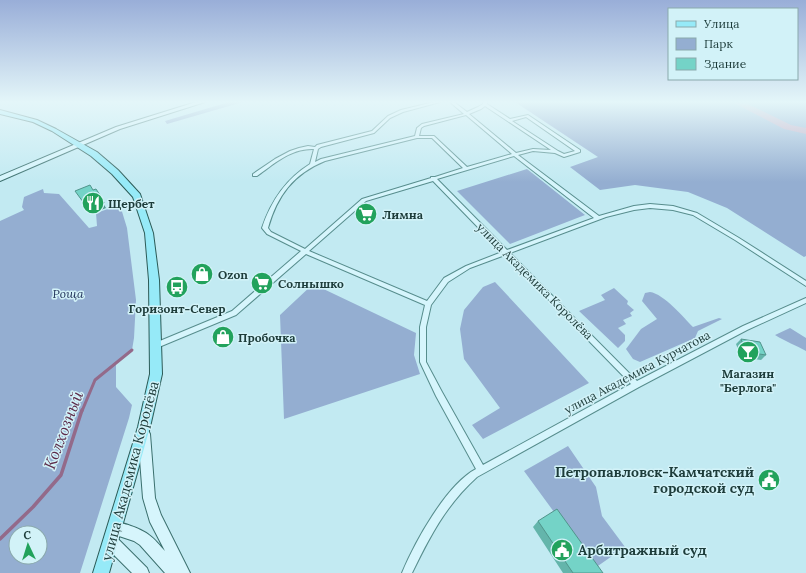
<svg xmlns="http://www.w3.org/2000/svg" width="806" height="573" font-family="Lora,serif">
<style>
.green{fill:#94aed1;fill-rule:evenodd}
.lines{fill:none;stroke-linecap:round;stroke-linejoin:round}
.stream-far1{stroke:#936a8a;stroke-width:3}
.stream{stroke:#936a8a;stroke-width:3.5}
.river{fill:#c4a4bf;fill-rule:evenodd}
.minor-casing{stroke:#578d8d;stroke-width:2}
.secondary-casing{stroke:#3a6f6d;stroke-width:2}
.primary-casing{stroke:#2c5b57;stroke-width:2}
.minor{fill:#d6f5fc;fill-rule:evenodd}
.secondary{fill:#d6f5fc;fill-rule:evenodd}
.primary{fill:#96eaf8;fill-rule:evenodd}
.wall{fill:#64b5ab}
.shaded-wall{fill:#51948b}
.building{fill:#74d3c7;stroke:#51948b}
.labels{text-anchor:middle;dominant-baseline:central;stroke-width:3;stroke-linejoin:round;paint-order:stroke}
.poi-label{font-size:12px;font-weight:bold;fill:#1d3c3a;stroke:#d2f2f8;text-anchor:start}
.street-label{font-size:12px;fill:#1d3c3a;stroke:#d2f2f8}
.park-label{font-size:12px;font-style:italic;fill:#21325a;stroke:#d2f2f8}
.near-street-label{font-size:14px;fill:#1d3c3a;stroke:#d2f2f8}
.near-poi-label{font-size:14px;font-weight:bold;fill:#1d3c3a;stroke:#d2f2f8;text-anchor:end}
.near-water-label{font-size:16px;font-style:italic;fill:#5d2b49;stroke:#d2f2f8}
</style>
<rect width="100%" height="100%" fill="#c2eaf2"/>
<path class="green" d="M 229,102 L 243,102 L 167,124 L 165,121 Z
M 515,102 L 806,102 L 806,256 L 804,257 L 727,208 L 688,192 L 635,185 L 600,190 L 570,167 L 598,157 Z
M 527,169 L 585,215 L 510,244 L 457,191 Z
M 43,189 L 44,193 L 59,194 L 89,228 L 97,226 L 96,213 L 120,205 L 127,228 L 136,300 L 134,338 L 132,350 L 116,364 L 116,387 L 132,405 L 129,418 L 80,573 L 0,573 L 0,221 L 24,210 L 22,207 L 24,197 ZM 16,533 L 40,533 L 40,557 L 16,557 Z
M 495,282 L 589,383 L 483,439 L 472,425 L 500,408 L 464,359 L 460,329 L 464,310 L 483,287 Z
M 313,284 L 416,333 L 414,355 L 420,374 L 284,419 L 280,315 Z
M 614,288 L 628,301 L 627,304 L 634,310 L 630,313 L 632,316 L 623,320 L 626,324 L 618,328 L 625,335 L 625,341 L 618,348 L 579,311 L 605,300 L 601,295 Z
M 650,292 C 664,294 683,317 693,327 L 719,318 L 722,319 L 698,331 L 695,338 L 640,362 L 633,359 L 626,349 L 641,329 L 657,319 L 642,301 L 645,293 Z
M 790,328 L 806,338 L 806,351 C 796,345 786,342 775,335 Z
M 568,446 L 596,487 L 602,516 L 625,547 L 595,568 L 524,471 Z"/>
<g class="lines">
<path class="stream-far1" d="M 82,411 L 95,380 L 132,350"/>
<path class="stream" d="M 0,539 L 33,507 L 61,475 L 82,410"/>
<path class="river" d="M 732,102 L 744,102 L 791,125 L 806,128 L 806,134 L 784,129 Z"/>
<g class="minor-casing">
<path id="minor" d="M 434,102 L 440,102 L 403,112 L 390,118 L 374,133 L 321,147 L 318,149 L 315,162 L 321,159 L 415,136 L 417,128 L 422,124 L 464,114 L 450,102 L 454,102 L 467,112 L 478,107 L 483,104 L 483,102 L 487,102 L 487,104 L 510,119 L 528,115 L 580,150 L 580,152 L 564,157 L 555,153 L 533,151 L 518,155 L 599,216 L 634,206 L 650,204 L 673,206 L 697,213 L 739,238 L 806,281 L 806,286 L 735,240 L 693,215 L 673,210 L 650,208 L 634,210 L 606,217 L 510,253 L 637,381 L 743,326 L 806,298 L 806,303 L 747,330 L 639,387 L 477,477 C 446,505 430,536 412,573 L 402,573 C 415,542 446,485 476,469 L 436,396 L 420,362 L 420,327 L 425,305 L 306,254 L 236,315 L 159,347 L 157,348 L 155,347 L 154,345 L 155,343 L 232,311 L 301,251 L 267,234 L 262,228 C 271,201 286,179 310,164 L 314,149 C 291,148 274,164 257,176 L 253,176 L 253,174 L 275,159 L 290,151 L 299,148 L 308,146 L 315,147 L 317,145 L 372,131 L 388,116 L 401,110 ZM 485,106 L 551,150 L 533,149 L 516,153 L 469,114 L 481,109 ZM 466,115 L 512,154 L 467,167 L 434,136 L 419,136 L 421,128 L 424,126 ZM 526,117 L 575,151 L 564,154 L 558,151 L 512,121 ZM 417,138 L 432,138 L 463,168 L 435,177 L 431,177 L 431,178 L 362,199 L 305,249 L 271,232 L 268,228 C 277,196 293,174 325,161 ZM 514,156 L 594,218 L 507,250 L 437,179 ZM 433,181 L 502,252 L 466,266 L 444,278 L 427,301 L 309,251 L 366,201 ZM 505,255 L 631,384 L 483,465 L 442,392 L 426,362 L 426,327 L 431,305 L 448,282 L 470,268 Z"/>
</g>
<g class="secondary-casing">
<path id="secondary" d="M 196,102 L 205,102 L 120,129 L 0,181 L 0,176 L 116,127 Z
M 144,428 L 148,430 L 150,434 L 155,498 L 161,515 L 190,573 L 165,573 L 140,545 L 134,541 L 110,533 L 108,528 L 110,523 C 119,520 142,529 149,535 C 155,539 160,546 165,551 L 150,522 L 143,498 L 138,434 L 140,430 Z
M 111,535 L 116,537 L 147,568 L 149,573 L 132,573 L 106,547 L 104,542 L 106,537 Z"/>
</g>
<g class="primary-casing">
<path id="primary" d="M 0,110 L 37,120 L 56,129 L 97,152 L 118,170 L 140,194 L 153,233 L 159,280 L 162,374 L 150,427 L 109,573 L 93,573 L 138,427 L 150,374 L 149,280 L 145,233 L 133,197 L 112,174 L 91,156 L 52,131 L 33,122 L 0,114 Z"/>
</g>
<use href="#minor" class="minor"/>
<use href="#secondary" class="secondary"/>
<use href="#primary" class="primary"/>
</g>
<path class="wall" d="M 741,339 L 766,355 L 761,360 L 741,357 L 736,344 Z
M 538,521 L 603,573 L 563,573 L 533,527 Z"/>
<path class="shaded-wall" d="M 100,195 L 105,203 L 103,203 L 106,208 L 91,214 L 86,206 L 98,196 Z"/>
<path class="building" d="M 90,185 L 93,190 L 96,189 L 100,195 L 98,196 L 101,200 L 86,206 L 75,191 Z
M 741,339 L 760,342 L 766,355 L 746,352 Z
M 557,509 L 603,573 L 573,573 L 538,521 Z"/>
<linearGradient id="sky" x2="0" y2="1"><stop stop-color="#99aed8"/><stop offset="0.56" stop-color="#e4f6f9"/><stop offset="1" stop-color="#e4f6f9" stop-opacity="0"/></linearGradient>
<rect width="806" height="182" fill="url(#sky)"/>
<defs>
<g id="restaurant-disc" transform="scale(1.15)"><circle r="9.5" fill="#22a25c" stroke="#d2f2f8"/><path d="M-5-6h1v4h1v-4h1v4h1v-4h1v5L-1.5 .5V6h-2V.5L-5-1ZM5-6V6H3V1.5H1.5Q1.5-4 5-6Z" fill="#fff"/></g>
<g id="supermarket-disc" transform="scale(1.15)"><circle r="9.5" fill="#22a25c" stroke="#d2f2f8"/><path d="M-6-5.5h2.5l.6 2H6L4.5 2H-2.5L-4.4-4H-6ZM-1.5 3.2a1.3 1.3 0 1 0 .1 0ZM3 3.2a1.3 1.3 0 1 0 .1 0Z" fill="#fff"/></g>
<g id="shop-disc" transform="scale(1.15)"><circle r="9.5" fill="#22a25c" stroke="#d2f2f8"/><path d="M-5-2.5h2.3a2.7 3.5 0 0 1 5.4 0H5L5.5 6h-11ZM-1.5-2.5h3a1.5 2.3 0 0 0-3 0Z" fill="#fff"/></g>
<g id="bus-disc" transform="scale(1.15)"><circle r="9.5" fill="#22a25c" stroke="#d2f2f8"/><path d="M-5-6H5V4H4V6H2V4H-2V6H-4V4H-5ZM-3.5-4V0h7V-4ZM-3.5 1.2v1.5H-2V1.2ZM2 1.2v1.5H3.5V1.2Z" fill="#fff"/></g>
<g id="bar-disc" transform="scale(1.15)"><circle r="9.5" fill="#22a25c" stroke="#d2f2f8"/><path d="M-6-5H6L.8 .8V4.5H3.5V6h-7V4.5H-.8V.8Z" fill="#fff"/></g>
<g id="civic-disc" transform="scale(1.15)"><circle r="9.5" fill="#22a25c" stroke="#d2f2f8"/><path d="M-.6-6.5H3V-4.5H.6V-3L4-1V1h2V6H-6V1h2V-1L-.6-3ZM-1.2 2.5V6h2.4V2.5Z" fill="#fff"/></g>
</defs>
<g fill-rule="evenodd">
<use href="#restaurant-disc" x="93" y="203"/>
<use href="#supermarket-disc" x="366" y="214"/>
<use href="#shop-disc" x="202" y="274"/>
<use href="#supermarket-disc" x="262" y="283"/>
<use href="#bus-disc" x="177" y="287"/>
<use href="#shop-disc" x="223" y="337"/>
<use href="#bar-disc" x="748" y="352"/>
<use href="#civic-disc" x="769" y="480"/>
<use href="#civic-disc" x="562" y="550"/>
</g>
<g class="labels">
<g class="poi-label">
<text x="108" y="203">Щербет</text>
<text x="382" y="214">Лимна</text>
<text x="218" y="274">Ozon</text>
<text x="278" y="283">Солнышко</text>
<text x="177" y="308" text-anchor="middle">Горизонт-Север</text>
<text x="238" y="337">Пробочка</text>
<text x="748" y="373" text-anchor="middle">Магазин<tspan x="748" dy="14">"Берлога"</tspan></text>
</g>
<g class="street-label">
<text transform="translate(535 281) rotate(45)">улица Академика Королёва</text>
<text transform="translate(637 372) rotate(-28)">улица Академика Курчатова</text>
</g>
<g class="park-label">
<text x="68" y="293">Роща</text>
</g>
<g class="near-street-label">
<text transform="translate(130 471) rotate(-75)">улица Академика Королёва</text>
</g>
<g class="near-poi-label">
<text x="754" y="472">Петропавловск-Камчатский<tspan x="754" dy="16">городской суд</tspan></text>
<text x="578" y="550" text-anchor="start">Арбитражный суд</text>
</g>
<g class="near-water-label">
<text transform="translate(63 430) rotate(-69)">Колхозный</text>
</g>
</g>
<rect x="668" y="8" width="130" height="72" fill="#d2f2f8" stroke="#8aa9ac"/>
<rect x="676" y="21" width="20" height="6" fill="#96eaf8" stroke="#8aa9ac"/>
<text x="704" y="28" font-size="12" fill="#1d3c3a">Улица</text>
<rect x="676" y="38" width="20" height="12" fill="#94aed1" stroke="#8aa9ac"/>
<text x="704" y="48" font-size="12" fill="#1d3c3a">Парк</text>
<rect x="676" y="58" width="20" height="12" fill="#74d3c7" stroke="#8aa9ac"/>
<text x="704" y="68" font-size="12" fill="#1d3c3a">Здание</text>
<g transform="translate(28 545) rotate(356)"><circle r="19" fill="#d2f2f8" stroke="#8aa9ac"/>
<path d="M0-3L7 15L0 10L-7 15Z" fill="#22a25c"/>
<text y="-6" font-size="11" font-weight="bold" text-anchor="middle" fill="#1d3c3a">С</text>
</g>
</svg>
